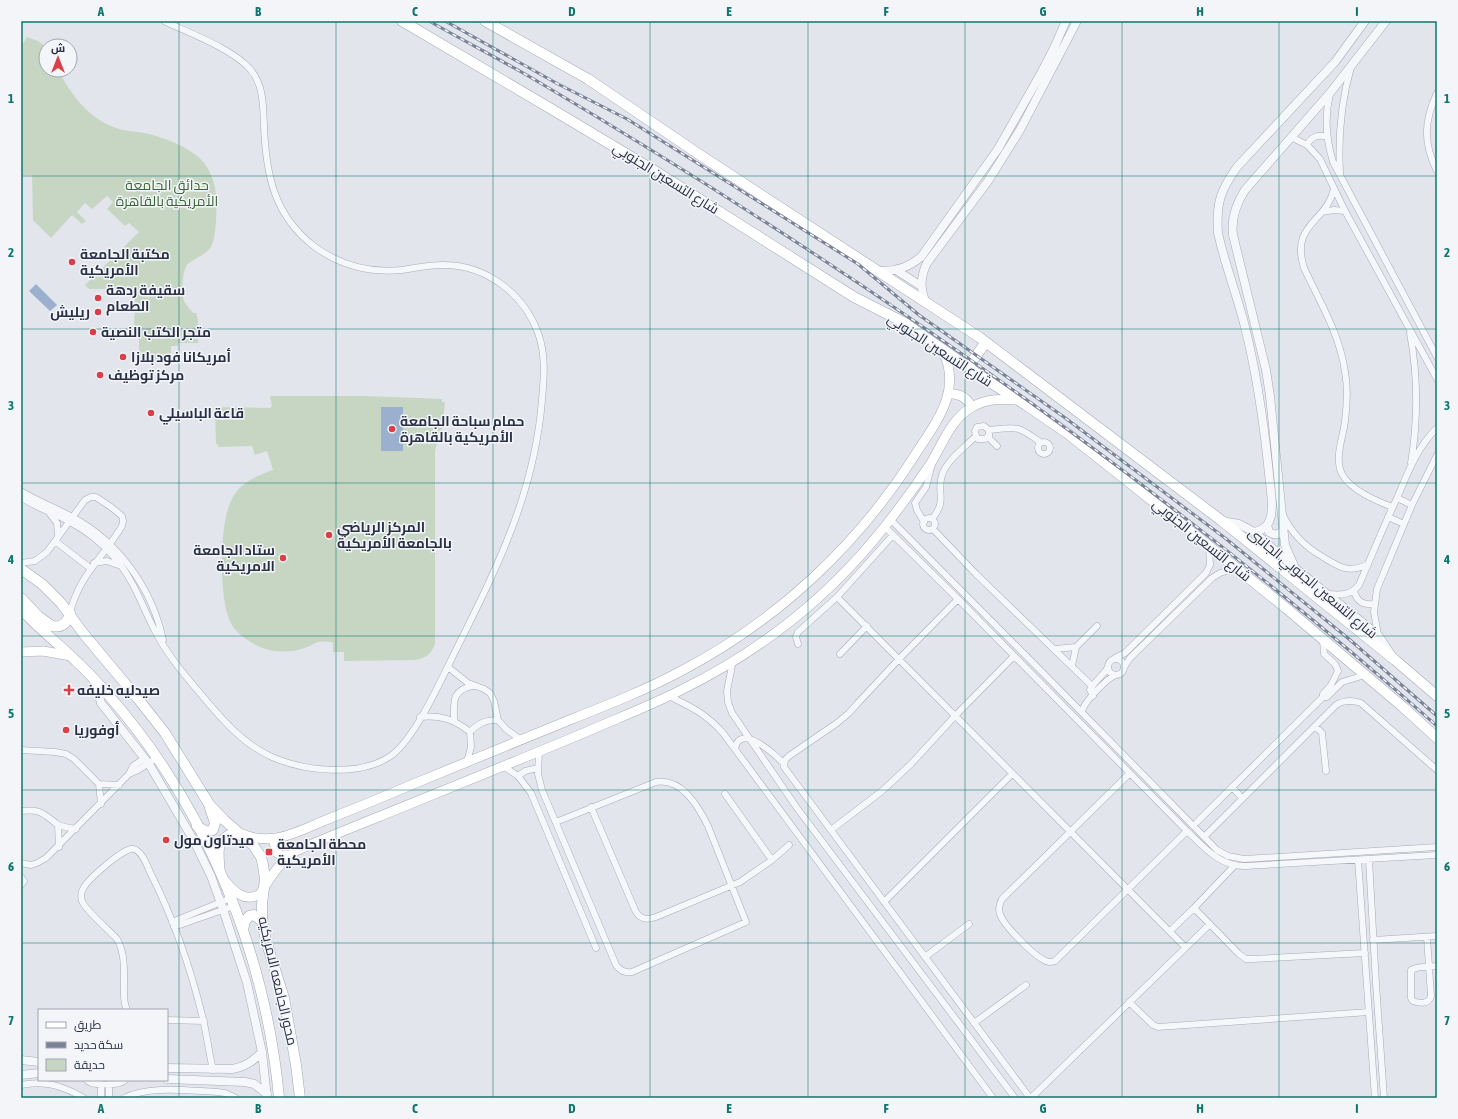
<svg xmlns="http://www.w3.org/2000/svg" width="1458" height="1119" font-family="'Asap Condensed',Cairo,sans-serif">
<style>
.green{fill:#c6d6c3}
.water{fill:#9bafce}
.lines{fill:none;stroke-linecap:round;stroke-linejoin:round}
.minor-casing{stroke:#a7abb7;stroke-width:7}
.tertiary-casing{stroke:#a7abb7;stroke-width:9}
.secondary-casing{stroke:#a7abb7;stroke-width:10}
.primary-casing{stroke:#a1a8b9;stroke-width:11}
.minor{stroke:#f6f7fa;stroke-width:6}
.tertiary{stroke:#f6f7fa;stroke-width:8}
.secondary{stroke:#fff;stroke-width:9}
.primary{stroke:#fff;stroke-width:10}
.rail-casing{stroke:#7a8297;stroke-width:3}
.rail{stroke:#f3f5f9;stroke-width:1.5;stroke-dasharray:4.5;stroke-linecap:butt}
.grid{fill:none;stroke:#0f766e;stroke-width:1;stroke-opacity:0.55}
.poi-dot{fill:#d93f47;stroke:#f3f5f9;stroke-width:1.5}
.labels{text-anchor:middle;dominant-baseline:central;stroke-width:3;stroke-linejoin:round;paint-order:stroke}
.street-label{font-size:14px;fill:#293046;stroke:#f3f5f9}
.park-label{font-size:14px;fill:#396235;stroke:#f3f5f9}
.poi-label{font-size:14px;font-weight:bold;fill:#293046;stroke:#f3f5f9;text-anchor:start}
.neatline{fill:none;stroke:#0f766e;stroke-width:1.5}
.grid-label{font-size:13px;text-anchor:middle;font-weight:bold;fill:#0f766e}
</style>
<rect width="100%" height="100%" fill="#e2e5ec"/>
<path class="green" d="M 27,37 L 38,41 L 46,47 L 46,70 L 58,70 C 71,94 86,115 111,126 C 122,131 133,131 144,133 C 164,137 196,149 207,167 C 210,172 213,178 214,184 C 218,195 217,238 211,247 C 205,256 196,257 189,263 C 182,268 181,293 184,301 C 186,305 190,309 193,313 L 196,313 L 198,320 L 198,343 L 178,343 L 178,346 L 171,346 L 171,360 L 139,361 L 139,335 L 134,334 L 135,289 L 89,289 L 85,285 L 139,232 L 129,223 L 125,226 L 107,209 L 113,202 L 107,196 L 92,209 L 85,203 L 77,212 L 86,221 L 82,224 L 72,215 L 51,238 L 33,220 L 32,175 L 21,175 L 21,47 Z
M 270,396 L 366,396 L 442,399 L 442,402 L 445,402 L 442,429 L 435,450 L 435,643 C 432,654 426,658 415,660 L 344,661 L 344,652 L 333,652 L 333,642 C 328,642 323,641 318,642 C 314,643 311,646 307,647 C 292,653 274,653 260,647 C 247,641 234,632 229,619 C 219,594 219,522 232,499 C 240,482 257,476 273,470 L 267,451 L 255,455 L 252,446 L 218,447 L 218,444 L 216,444 L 215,407 L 270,408 L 272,406 Z"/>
<path class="water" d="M 36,284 L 57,305 L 50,311 L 29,291 Z
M 381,407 L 403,407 L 403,451 L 381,451 Z"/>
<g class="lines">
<g class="minor-casing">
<path id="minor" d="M 1437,93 C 1424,121 1423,143 1437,171
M 1330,94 C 1324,118 1326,139 1333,162 L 1437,357
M 1291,137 L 1307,145 L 1320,159 L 1345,211 L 1437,379
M 1307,145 C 1311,137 1318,134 1327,137
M 1340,173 C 1338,137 1341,102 1351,67
M 1334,188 C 1327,223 1290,223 1304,268 C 1320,302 1340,335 1345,372 C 1348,388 1347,405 1345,421 C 1343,438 1334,458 1342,474 C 1350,490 1377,501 1392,507
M 1322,212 L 1334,210 L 1345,211
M 1410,333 C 1418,376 1418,420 1411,463
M 989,430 C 1017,427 1017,425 1040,442
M 988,437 L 997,446
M1038 448a6 6 0 1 1 12 0a6 6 0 1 1-12 0Z
M 21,491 C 40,503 62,510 81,522 C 123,548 153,592 163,640
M 21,497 C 36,508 52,512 68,521 C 86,530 102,543 115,558 C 134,580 142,606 155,631 C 167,654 182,672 199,692 C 220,717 241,743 272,757 C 304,771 358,777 389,757 C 411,744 438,687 450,662 C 493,575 534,499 542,400 C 544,378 546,354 538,333 C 524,294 487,266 446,265 C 431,264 416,268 401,270 C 370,273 340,265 315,247 C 274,216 266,175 264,126 C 263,106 264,85 250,69 C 233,49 189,33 164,21
M 1397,498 L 1412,505
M 50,514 L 57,523 L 58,536
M 1283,515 C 1292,534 1305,547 1323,557 C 1339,567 1349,574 1368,564
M 1388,517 L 1404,524
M923 524a6 6 0 1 1 12 0a6 6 0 1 1-12 0Z
M 890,519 L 1046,676 L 1217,850 L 1228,856 L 1244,859 L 1437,847
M 932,519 C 948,499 936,495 942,475 C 947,460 965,447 976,436 L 975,431 L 977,427 L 984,426 L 989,430 L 989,436 L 985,439 L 978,439 L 976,436
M 924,522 L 917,510 L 915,503 L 926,487 L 932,464
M 885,527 L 958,599 L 1187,831 C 1204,847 1220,867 1246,866 L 1437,855
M 933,529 L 976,574 L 1092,686
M 55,541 L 90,568
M 21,563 L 35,561 L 47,552 L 85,500 L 91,497 L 96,497 L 111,507 L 122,516 L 123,521 L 122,526 C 103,558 79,575 70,613
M 94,563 L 107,561 L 121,566
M 1354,591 C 1357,602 1363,605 1374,604
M 1327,594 C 1340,595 1350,596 1359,585 C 1372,555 1384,525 1398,496 C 1408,472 1418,446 1437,428
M 837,597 L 1185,947
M 958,599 L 899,659 L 857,704 L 849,713 L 837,723 L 789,756 L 785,760 L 784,767 L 1030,1098
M 1378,635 L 1374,612 L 1377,589 L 1412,505 L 1437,455
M 1323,640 L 1324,654 L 1335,664 L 1338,671 L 1331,685 L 1323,694 L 1323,697 L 1327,697 L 1342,682 L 1365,675
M 798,644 L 796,637 L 798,632 L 837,597 L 893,535
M 1055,649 L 1076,647
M 840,654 L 867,626
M 1115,658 L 1125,653 L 1206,573 L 1210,565 L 1209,546
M1108 667a8 8 0 1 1 16 0a8 8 0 1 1-16 0Z
M 733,661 L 727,691 L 728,702 L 732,713 L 797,808 L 1015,1098
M 1072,666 L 1076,647 L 1097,626
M 1125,666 L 1130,658 L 1212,578 L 1220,573 L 1236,568
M 448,667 L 468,683 L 484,689 L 490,693 L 494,701 L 498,720 L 506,729 L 521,740
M 669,696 C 693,708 705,713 723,733 L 993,1098
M 1093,696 L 1090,690 C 1094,682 1103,676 1108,667
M 1082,712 C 1083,703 1107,678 1116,675
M 420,717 C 440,715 454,719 470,732 L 471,747 L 467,762
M 454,720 C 454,702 451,690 473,686
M 1315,726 L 1322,733 L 1326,771
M 470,732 C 478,723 486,720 498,720
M 735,749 C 739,721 777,756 784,764
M 21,750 L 55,752 L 66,754 L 74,759 L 99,784 L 101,804
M 539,752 L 538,774 L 542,790 L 616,965 C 620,971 625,973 632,972 L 746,922 L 708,826 C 698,806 682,778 656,782 L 556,822
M 503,766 L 518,776 L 531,793 L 596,948
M 1130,773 L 1002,899 C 1000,903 998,909 1000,914 C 1003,925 1035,957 1046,961 C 1049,963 1051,962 1055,961 L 1187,831
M 129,774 L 138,770 L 152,761
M 518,776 L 525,771 L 538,768
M 99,784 L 119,785
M 1232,787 L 1242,798
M 725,794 L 772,860
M 591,807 L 635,910 C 640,920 647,920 656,917 L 740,882 L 772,860 L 789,845
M 21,811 C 41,809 42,813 57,824 C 61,827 70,828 76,829
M 1197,822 L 1323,697
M 58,825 L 59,847
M 831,830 L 882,791 L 911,764 L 955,716 L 1014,656
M 1204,837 L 1336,705 C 1344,700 1352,700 1361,703 L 1437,770
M 1358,860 L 1375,1098
M 1369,860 L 1376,984 L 1384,1098
M 21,863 L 31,865 L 37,863 L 46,858 L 129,774 L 133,766 L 145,758
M 21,877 L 24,881 L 21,885
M 884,902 L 1012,774
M 1194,908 L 1239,954 L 1246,959 L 1253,959 L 1365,953
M 172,922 L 231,898
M 174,927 L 234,906
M 1170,931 L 1194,908 L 1234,866
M 1427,937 L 1431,996 C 1429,1004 1420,1004 1413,1001 L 1411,998 L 1411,970 C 1418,966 1429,967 1437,966
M 1373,940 L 1437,936
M 925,957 L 969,924
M 1129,1002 L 1153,1025 L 1158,1027 L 1369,1012
M 127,1010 C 123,1002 124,994 124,985 C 124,969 125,953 117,939 C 110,931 84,909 82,901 C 81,897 81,892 83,889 C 87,880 125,846 134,849 C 143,852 147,866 151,874 C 174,920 191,969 203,1019 C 207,1036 209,1053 213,1070
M 167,1020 L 204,1021
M 974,1023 L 1026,985
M 87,1080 C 91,1086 120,1086 125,1080
M 101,1084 L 101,1098
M 21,1085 C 45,1080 63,1086 84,1098
M 109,1098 L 109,1084
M 124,1098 C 149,1085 190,1091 217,1092 L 225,1093 L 236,1098
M 1031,1098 L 1210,924"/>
</g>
<g class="tertiary-casing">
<path id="tertiary" d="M 896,270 L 921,286
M 880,271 C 896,272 909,267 921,257 L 998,149 L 1040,75 L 1054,48 L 1066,21
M 926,303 C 920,289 920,277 927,263 L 988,181 L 1020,130 L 1077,21
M 1222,521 L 1239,524 L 1254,532 L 1295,568 L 1378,635 L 1392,656
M 1267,525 L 1269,532 C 1275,536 1281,535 1284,528
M 1254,532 C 1259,531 1264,529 1267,525 C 1276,514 1270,487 1269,474 C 1264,424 1257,375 1245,327 C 1237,295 1225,265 1218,233 C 1216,204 1220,191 1237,167 L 1335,62 L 1365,21
M 1303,586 L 1285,545 L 1270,396 L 1266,370 L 1233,235 C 1231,219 1236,204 1245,190 L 1330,93 L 1386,21
M 95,680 L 101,703 L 149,764 L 194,841 L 211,876 L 223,909 L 247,983 L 262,1052 L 267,1098
M 21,1060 L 39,1062
M 167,1068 L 232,1069 C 245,1067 253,1061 262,1052
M 21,1075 L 39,1073
M 167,1079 L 245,1082 L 254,1084 L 267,1094"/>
</g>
<g class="secondary-casing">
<path id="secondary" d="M 948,394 C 959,393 967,398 972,407
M 21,652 L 43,651 L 71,656
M 278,838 L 274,843 L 277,853 L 282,856 L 290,855
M 220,871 C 220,859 215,843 228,835 C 238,830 247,837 256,838 C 263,839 269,839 276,838 C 291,836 307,828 321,822 C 351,810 381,798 411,785 C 465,763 519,741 572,719 C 610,704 648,689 683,670 C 778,620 858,545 915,455 C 937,421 963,390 942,349
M 225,881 C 235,892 245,903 260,894 C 270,878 280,861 296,851 C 323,839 351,828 378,817 C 447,789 517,761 586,732 C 618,718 652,705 683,689 C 756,653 821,603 873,541 C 894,516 913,490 931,463 C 943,443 951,419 972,407 C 987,398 1003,399 1019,400"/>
</g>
<g class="primary-casing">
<path id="primary" d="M 402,21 L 548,107 L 655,171 L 854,297 L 905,323 L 988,381 L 1026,405 L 1067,433 L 1129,482 L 1286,608 L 1403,707 L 1437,738
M 485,21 L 588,79 L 700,155 L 979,337 L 1222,521 L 1395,660 L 1437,696
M 968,367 L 986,342
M 21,569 L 42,584 L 61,603 L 83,633 L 139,700 L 165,733 L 209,804 L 224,820 L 253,845 L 261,857 L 263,865 L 265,879 L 262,904 L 262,921 L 266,941 L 284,998 L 296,1065 L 300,1098
M 21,598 L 38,616 L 52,626 C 62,628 68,623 70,613
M 21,609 C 38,628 58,643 76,661 C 88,672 100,685 111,698 C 206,807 266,954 279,1098
M 197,826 L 207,832 L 213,830 L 215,823 L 210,808
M 243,930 L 245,921 L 249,916 L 254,915 L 262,921"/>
</g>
<use href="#minor" class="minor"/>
<use href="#tertiary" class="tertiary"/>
<use href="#secondary" class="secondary"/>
<use href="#primary" class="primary"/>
<g class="rail-casing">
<path id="rail" d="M 429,21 C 466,42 505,62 542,84 C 859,272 1161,482 1437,726
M 445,21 L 558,84 L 627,119 L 858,264 L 919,315 L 1064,417 L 1225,538 L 1349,639 L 1437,716"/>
</g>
<use href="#rail" class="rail"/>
</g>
<path class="grid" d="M 179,21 L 179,1098M 336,21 L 336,1098M 493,21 L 493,1098M 650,21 L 650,1098M 808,21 L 808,1098M 965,21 L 965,1098M 1122,21 L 1122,1098M 1279,21 L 1279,1098M 21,176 L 1437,176M 21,329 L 1437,329M 21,483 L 1437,483M 21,636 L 1437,636M 21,790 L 1437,790M 21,943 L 1437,943"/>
<g class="poi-dot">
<circle cx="72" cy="262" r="4"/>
<circle cx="98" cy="298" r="4"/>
<circle cx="98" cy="312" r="4"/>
<circle cx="93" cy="332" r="4"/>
<circle cx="123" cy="357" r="4"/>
<circle cx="100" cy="375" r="4"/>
<circle cx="151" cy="413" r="4"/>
<circle cx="392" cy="429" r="4"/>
<circle cx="329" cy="535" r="4"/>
<circle cx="283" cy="558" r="4"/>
<path d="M67 684h4v4h4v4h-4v4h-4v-4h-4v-4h4z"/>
<circle cx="66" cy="730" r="4"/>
<circle cx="166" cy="840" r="4"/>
<rect x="265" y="848" width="8" height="8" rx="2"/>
</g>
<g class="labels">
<g class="street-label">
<text transform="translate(666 178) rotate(32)">شارع التسعين الجنوبي</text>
<text transform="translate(940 350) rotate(33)">شارع التسعين الجنوبي</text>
<text transform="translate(1202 540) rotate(39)">شارع التسعين الجنوبي</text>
<text transform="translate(1313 583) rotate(40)">شارع التسعين الجنوبي الجانبى</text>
<text transform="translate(278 981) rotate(77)">محور الجامعه الامريكيه</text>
</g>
<g class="park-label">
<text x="167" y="185">حدائق الجامعة<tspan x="167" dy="16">الأمريكية بالقاهرة</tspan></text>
</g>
<g class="poi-label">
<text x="80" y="254">مكتبة الجامعة<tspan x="80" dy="16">الأمريكية</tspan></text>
<text x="106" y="290">سقيفة ردهة<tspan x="106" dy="16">الطعام</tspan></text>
<text x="90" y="312" text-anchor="end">ريليش</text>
<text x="101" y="332">متجر الكتب النصية</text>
<text x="131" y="357">أمريكانا فود بلازا</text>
<text x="108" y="375">مركز توظيف</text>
<text x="159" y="413">قاعة الباسيلي</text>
<text x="400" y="421">حمام سباحة الجامعة<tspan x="400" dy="16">الأمريكية بالقاهرة</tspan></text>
<text x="337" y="527">المركز الرياضي<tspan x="337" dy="16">بالجامعة الأمريكية</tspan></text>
<text x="275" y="550" text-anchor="end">ستاد الجامعة<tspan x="275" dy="16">الامريكية</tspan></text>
<text x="77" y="690">صيدليه خليفه</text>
<text x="74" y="730">أوفوريا</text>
<text x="174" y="840">ميدتاون مول</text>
<text x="277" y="844">محطة الجامعة<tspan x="277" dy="16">الأمريكية</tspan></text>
</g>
</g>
<rect width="1458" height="1119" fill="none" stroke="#f3f5f9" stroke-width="44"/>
<rect x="38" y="1009" width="130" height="72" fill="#f3f5f9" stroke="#a2a6b1"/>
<rect x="46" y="1022" width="20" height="6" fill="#ffffff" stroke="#a2a6b1"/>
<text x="74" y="1029" font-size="12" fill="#293046">طريق</text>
<rect x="46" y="1042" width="20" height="6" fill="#7a8297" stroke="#a2a6b1"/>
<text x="74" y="1049" font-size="12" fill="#293046">سكة حديد</text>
<rect x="46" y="1059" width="20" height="12" fill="#c6d6c3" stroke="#a2a6b1"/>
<text x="74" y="1069" font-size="12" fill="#293046">حديقة</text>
<g transform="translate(58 58)"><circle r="19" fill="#f3f5f9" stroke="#a2a6b1"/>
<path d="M0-3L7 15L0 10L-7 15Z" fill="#d93f47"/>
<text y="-6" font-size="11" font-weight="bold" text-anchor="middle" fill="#293046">ش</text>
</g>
<rect x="22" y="22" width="1414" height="1075" class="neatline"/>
<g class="grid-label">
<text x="101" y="16">A</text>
<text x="258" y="16">B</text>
<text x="415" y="16">C</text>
<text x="572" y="16">D</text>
<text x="729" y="16">E</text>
<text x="886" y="16">F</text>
<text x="1043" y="16">G</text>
<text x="1200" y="16">H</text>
<text x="1357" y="16">I</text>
<text x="11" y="103">1</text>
<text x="1447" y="103">1</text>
<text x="11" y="257">2</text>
<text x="1447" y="257">2</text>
<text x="11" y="410">3</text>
<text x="1447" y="410">3</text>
<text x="11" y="564">4</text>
<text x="1447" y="564">4</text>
<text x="11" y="718">5</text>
<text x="1447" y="718">5</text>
<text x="11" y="871">6</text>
<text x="1447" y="871">6</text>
<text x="11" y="1025">7</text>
<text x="1447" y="1025">7</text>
<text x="101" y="1113">A</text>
<text x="258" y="1113">B</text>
<text x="415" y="1113">C</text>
<text x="572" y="1113">D</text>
<text x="729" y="1113">E</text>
<text x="886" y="1113">F</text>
<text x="1043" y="1113">G</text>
<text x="1200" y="1113">H</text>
<text x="1357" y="1113">I</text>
</g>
</svg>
